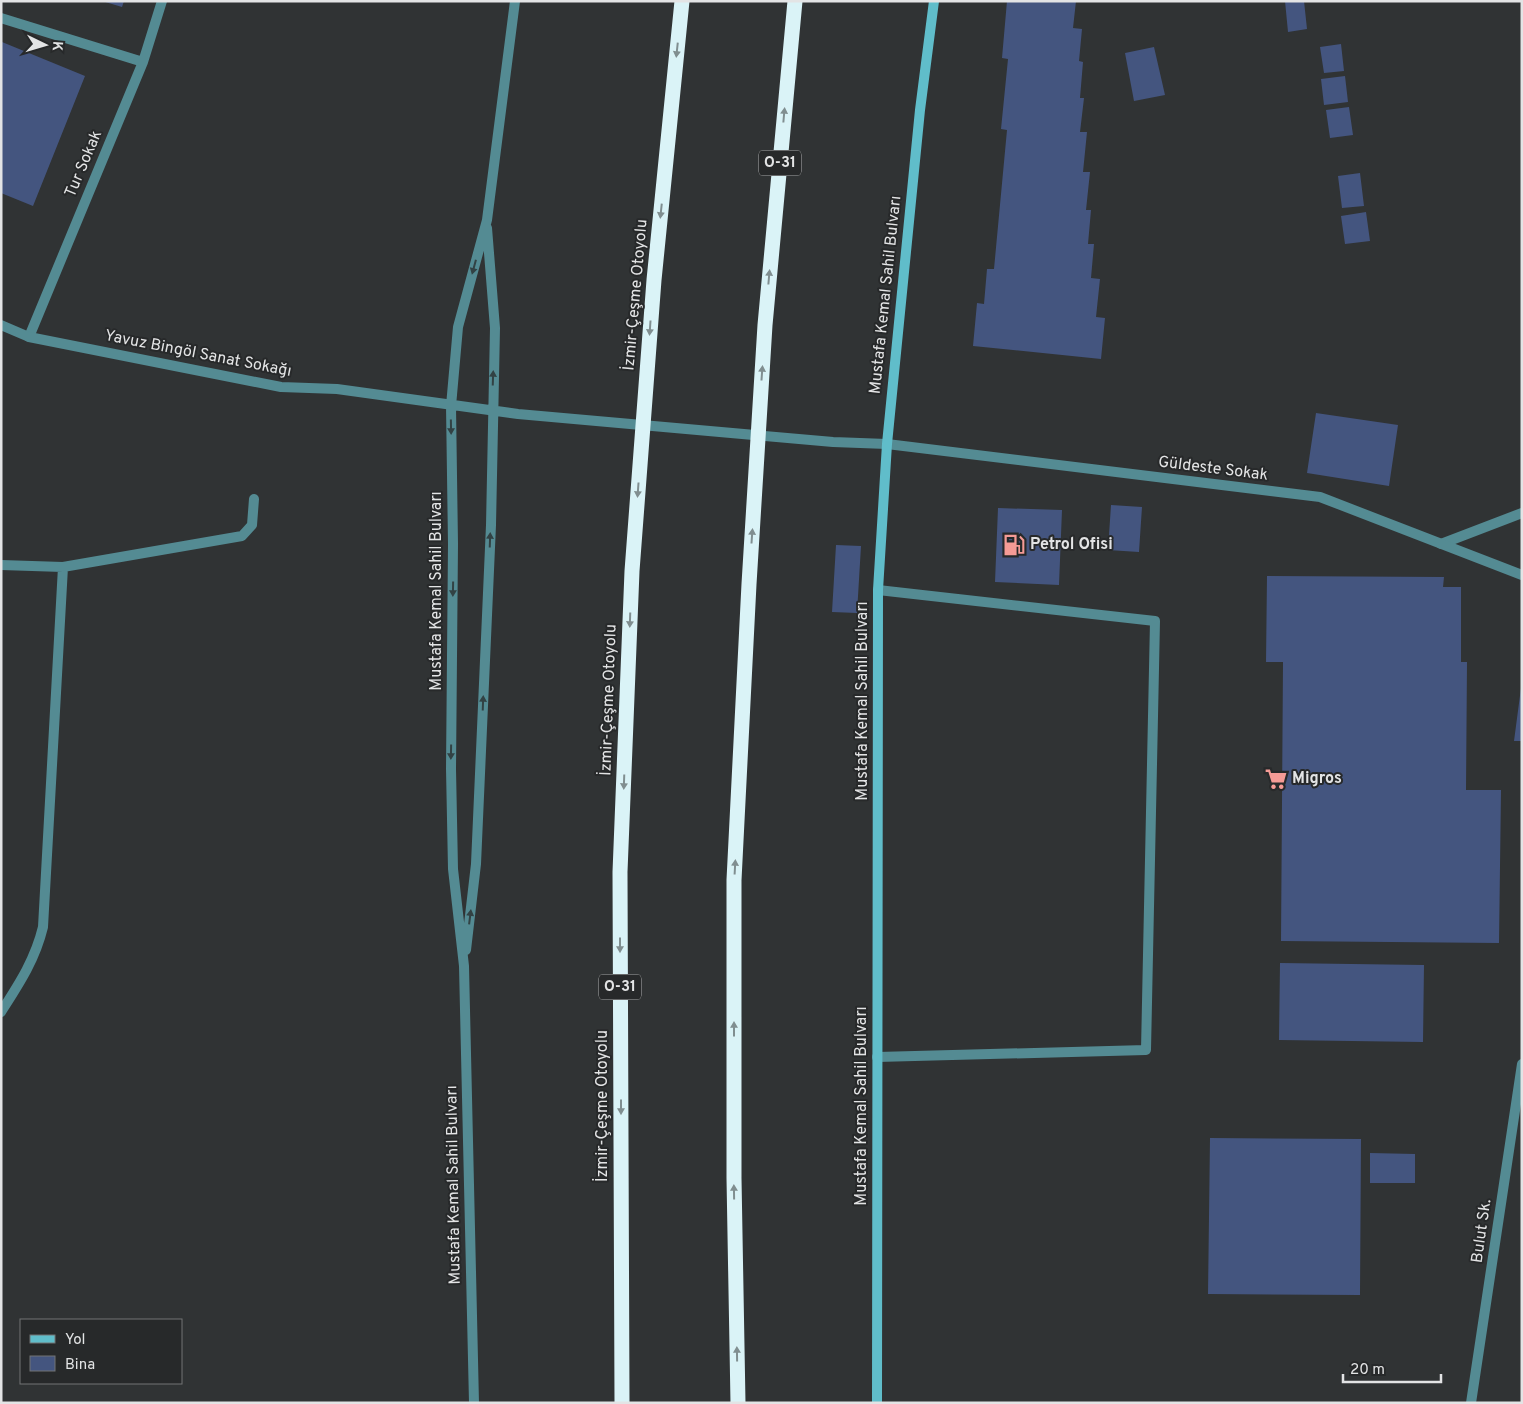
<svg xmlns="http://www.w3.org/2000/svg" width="1523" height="1404" font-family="Overpass,sans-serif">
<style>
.building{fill:#44557f}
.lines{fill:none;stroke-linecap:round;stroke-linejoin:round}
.service{stroke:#548b93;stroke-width:10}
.minor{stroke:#548b93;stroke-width:10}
.tertiary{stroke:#548b93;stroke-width:10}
.secondary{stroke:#60bdca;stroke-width:10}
.motorway{stroke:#daf3f7;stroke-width:15}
.oneway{fill:#808e90}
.oneway2{fill:#324244}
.labels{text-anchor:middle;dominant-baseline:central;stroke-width:4;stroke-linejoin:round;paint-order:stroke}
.shield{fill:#27292a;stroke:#abacad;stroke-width:1}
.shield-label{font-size:15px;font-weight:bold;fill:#e3e4e5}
.street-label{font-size:16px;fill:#e3e4e5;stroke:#27292a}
.poi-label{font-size:16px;font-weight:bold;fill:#e3e4e5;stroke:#27292a;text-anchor:start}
</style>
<rect width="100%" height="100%" fill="#303334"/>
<path class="building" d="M 102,1 L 124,1 L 122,7 Z
M 1007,1 L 1076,1 L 1073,28 L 1082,29 L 1079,61 L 1083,62 L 1080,98 L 1084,98 L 1080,132 L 1087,132 L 1083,172 L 1090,172 L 1086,210 L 1091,210 L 1088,244 L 1094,244 L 1091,278 L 1100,279 L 1096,317 L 1105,318 L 1101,359 L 973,346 L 977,303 L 984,304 L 987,269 L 994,269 L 1007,130 L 1001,129 L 1008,59 L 1002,58 Z
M 1285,1 L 1304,1 L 1307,29 L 1288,32 Z
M 2,42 L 85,76 L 33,206 L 1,193 Z
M 1341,44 L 1344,71 L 1324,73 L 1320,47 Z
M 1154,47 L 1165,95 L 1134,101 L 1125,53 Z
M 1345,76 L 1348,102 L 1324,105 L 1321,79 Z
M 1349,107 L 1353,135 L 1330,138 L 1326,110 Z
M 1360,173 L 1364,206 L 1342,208 L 1338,176 Z
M 1366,212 L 1370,241 L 1345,244 L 1341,216 Z
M 1316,413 L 1398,425 L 1389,486 L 1307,473 Z
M 1111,505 L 1142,507 L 1139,552 L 1108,550 Z
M 998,508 L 1062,510 L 1059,585 L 995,582 Z
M 836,545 L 861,546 L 857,613 L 832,612 Z
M 1267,576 L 1444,577 L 1443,587 L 1461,587 L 1461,662 L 1467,662 L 1466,790 L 1501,790 L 1499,943 L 1281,941 L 1283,662 L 1266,662 Z
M 1521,688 L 1522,688 L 1522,741 L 1514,741 Z
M 1280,963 L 1424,965 L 1423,1042 L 1279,1040 Z
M 1210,1138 L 1361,1139 L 1360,1295 L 1208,1294 Z
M 1370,1153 L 1415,1154 L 1415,1183 L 1370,1183 Z"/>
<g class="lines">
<path class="service" d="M 1,565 L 63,567 L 242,536 L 252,525 L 254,499
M 1,1012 C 19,984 35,960 43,927 L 63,567
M 877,1057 L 1146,1050 L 1155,621 L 878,590
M 1471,1403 L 1522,1064"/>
<path class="minor" d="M 1,18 L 143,62
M 29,337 L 143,62 L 162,1
M 1441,544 L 1522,513"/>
<path class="tertiary" d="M 1,325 L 29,337 L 281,387 L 337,389 L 518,414 L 833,442 L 887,444 L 1320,497 L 1522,575
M 466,950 L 476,864 L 491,525 L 495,328 L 487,228
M 474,1403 L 464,966 L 453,869 L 451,769 L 453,544 L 451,406 L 458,327 L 487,220 L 515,1"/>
<path class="secondary" d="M 877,1403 L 878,590 L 887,444 L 920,110 L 934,1"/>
<path class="motorway" d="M 622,1403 L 620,872 L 632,571 L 654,280 L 682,1
M 738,1403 L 734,1178 L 734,880 L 749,584 L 765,325 L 795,1"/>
</g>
<defs><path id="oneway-solid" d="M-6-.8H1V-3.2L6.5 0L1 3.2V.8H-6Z" transform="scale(1.25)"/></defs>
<g class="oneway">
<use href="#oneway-solid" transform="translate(677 50) rotate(96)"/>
<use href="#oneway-solid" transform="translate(784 115) rotate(-85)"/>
<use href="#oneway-solid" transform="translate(661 211) rotate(96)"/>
<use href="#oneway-solid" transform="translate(769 277) rotate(-85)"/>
<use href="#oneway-solid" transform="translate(650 328) rotate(94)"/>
<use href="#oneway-solid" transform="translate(762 373) rotate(-86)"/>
<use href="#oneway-solid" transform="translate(638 490) rotate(94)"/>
<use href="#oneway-solid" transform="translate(752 536) rotate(-86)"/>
<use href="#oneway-solid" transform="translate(630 620) rotate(92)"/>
<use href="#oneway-solid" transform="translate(624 782) rotate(92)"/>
<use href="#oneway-solid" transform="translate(735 867) rotate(-87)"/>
<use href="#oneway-solid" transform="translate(620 945) rotate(90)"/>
<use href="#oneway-solid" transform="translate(734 1029) rotate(-90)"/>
<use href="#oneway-solid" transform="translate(621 1107) rotate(90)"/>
<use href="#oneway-solid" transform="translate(734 1192) rotate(-91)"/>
<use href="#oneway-solid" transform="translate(737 1354) rotate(-91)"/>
</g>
<g class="oneway2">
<use href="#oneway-solid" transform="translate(474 267) rotate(105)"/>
<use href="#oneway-solid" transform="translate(493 378) rotate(-88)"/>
<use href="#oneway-solid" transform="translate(451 427) rotate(89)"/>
<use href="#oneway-solid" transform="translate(490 540) rotate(-88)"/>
<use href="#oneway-solid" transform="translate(453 589) rotate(91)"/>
<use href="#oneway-solid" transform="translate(483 703) rotate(-88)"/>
<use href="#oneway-solid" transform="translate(451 752) rotate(91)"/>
<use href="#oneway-solid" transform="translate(470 917) rotate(-83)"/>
</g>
<defs>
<g id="fuel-bare" transform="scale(1.725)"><path d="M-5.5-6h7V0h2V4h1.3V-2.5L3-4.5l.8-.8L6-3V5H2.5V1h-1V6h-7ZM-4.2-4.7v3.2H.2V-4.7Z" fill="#f59b96" stroke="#27292a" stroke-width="2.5" paint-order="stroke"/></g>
<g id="supermarket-bare" transform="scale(1.725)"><path d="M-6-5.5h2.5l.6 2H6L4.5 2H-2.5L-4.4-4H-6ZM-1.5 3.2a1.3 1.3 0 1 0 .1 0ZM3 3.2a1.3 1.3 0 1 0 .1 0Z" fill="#f59b96" stroke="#27292a" stroke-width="2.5" paint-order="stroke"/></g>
</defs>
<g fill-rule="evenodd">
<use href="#fuel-bare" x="1014" y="545"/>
<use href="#supermarket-bare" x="1276" y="779"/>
</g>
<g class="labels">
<g class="shield">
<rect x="759" y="150.5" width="42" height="25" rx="4"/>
<rect x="599" y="974.5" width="42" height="25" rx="4"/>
</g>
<g class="shield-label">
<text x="780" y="163">O-31</text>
<text x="620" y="987">O-31</text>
</g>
<g class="street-label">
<text transform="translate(84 164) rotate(-67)">Tur Sokak</text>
<text transform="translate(636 295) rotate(-85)">İzmir-Çeşme Otoyolu</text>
<text transform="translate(886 295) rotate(-84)">Mustafa Kemal Sahil Bulvarı</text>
<text transform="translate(198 354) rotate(11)">Yavuz Bingöl Sanat Sokağı</text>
<text transform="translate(1213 469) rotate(7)">Güldeste Sokak</text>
<text transform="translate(437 591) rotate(-90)">Mustafa Kemal Sahil Bulvarı</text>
<text transform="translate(609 700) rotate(-88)">İzmir-Çeşme Otoyolu</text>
<text transform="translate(863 701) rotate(-90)">Mustafa Kemal Sahil Bulvarı</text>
<text transform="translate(603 1106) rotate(-90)">İzmir-Çeşme Otoyolu</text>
<text transform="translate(862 1106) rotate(-90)">Mustafa Kemal Sahil Bulvarı</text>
<text transform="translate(454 1185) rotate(-91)">Mustafa Kemal Sahil Bulvarı</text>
<text transform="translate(1482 1231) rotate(-82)">Bulut Sk.</text>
</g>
<g class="poi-label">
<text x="1030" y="545">Petrol Ofisi</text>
<text x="1292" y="779">Migros</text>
</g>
</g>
<rect width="1523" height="1404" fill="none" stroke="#e3e4e5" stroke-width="5"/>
<rect x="20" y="1319" width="162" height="65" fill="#27292a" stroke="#727475"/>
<rect x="30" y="1335" width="25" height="8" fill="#60bdca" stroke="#727475"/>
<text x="65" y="1344" font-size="15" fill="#e3e4e5">Yol</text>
<rect x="30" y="1356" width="25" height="15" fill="#44557f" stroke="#727475"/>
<text x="65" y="1369" font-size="15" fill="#e3e4e5">Bina</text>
<g transform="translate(45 45) rotate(95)" stroke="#27292a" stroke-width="4" paint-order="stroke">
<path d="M0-4L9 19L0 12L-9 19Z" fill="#e3e4e5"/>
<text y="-8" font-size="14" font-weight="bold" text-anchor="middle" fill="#e3e4e5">K</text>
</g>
<path d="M1343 1374v8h98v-8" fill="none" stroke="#e3e4e5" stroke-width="2.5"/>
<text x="1350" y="1374" font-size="15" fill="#e3e4e5" stroke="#27292a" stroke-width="4" paint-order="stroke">20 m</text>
</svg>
